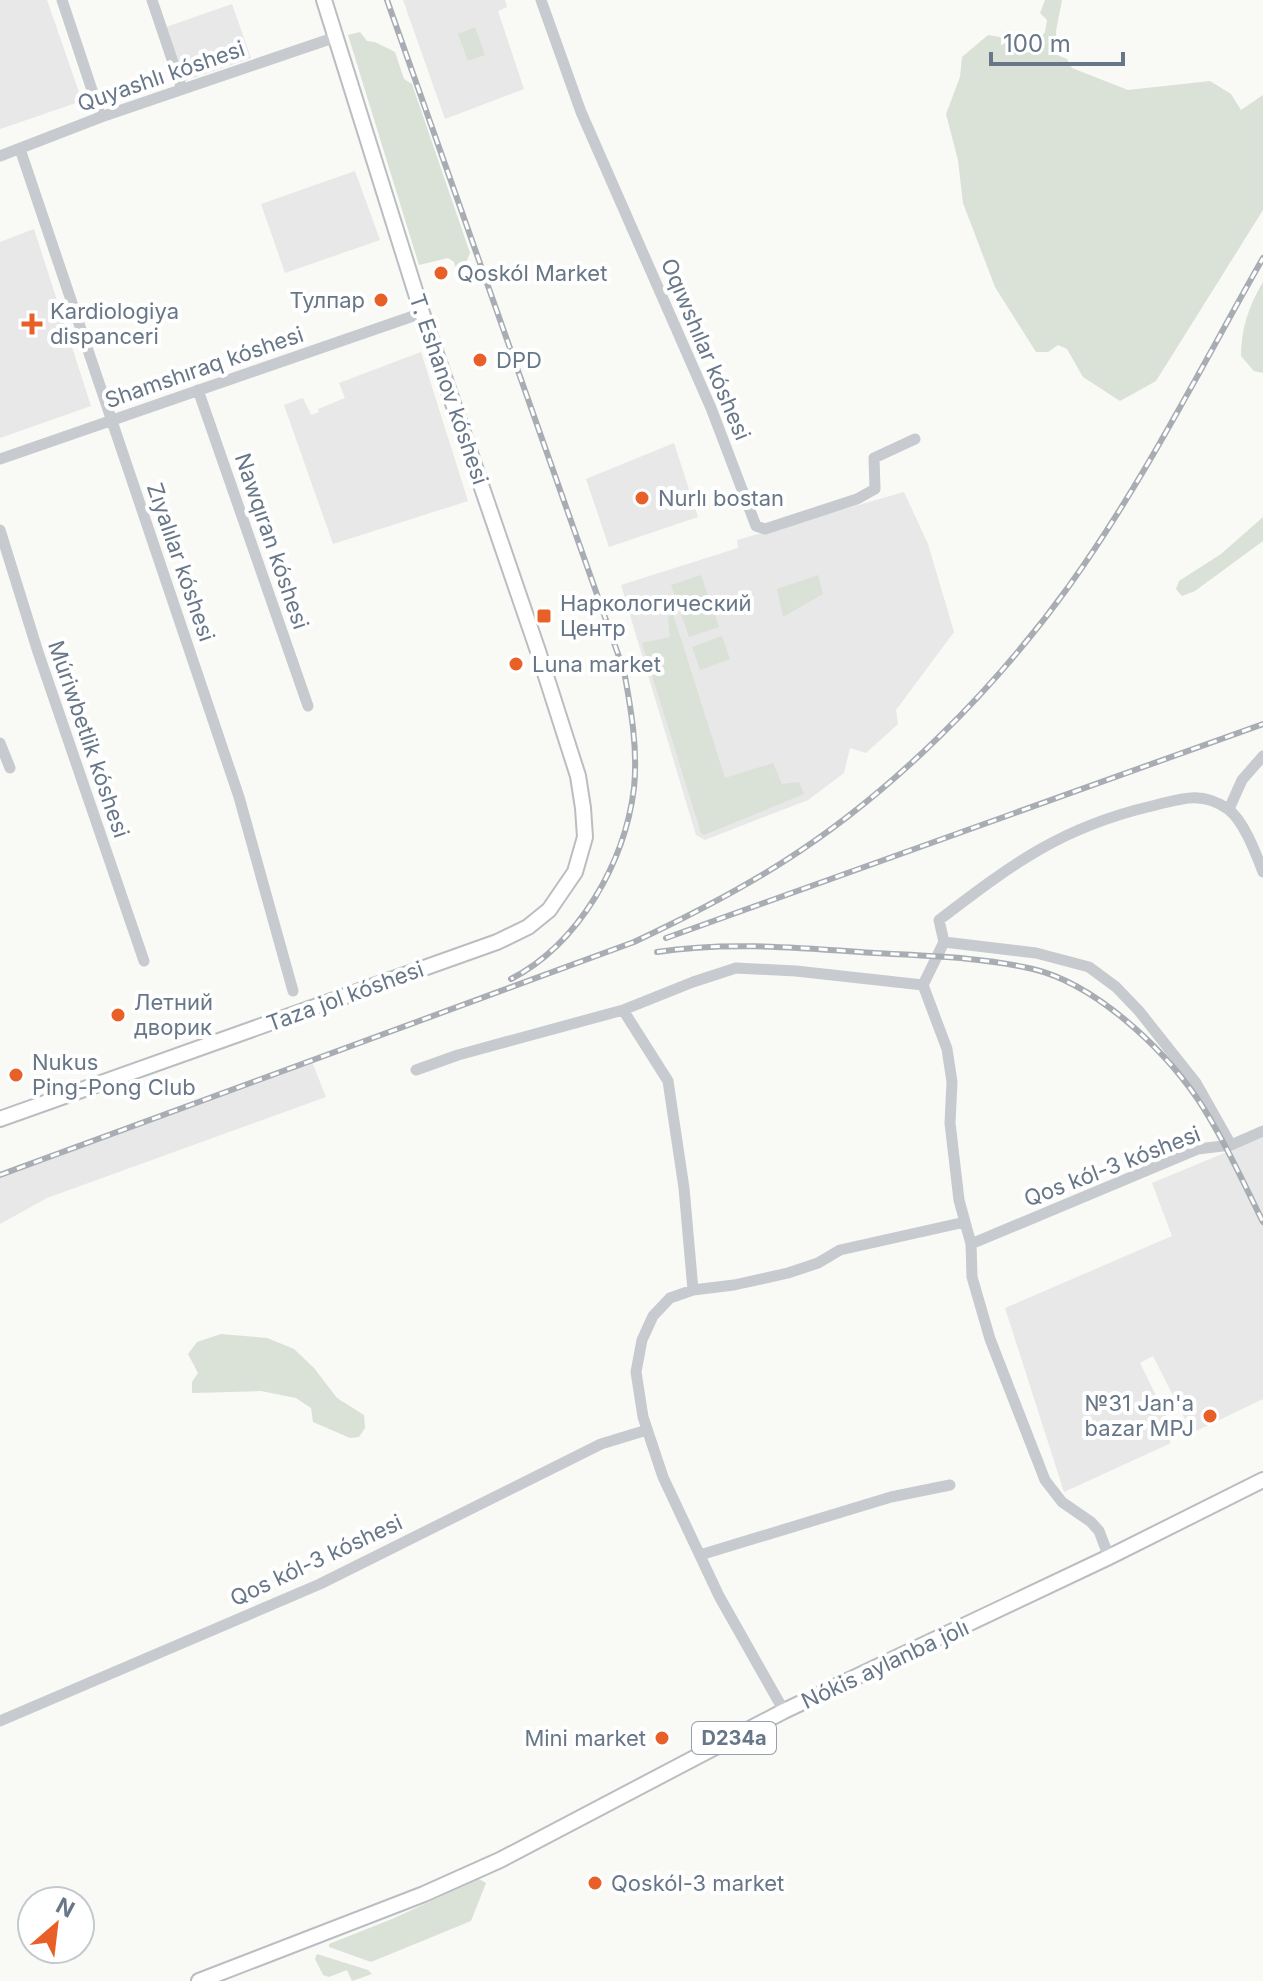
<svg xmlns="http://www.w3.org/2000/svg" width="1263" height="1981" font-family="Inter,sans-serif">
<style>
.built{fill:#e7e8e7}
.green{fill:#dae1d7}
.lines{fill:none;stroke-linecap:round;stroke-linejoin:round}
.major-casing{stroke:#babec2;stroke-width:18}
.minor{stroke:#c7cace;stroke-width:11}
.major{stroke:#fff;stroke-width:14}
.rail-casing{stroke:#a7adb3;stroke-width:6}
.rail{stroke:#fff;stroke-width:3;stroke-dasharray:9;stroke-linecap:butt}
.poi-dot{fill:#e86027;stroke:#fff;stroke-width:3}
.labels{text-anchor:middle;dominant-baseline:central;stroke-width:8;stroke-linejoin:round;paint-order:stroke}
.shield{fill:#fff;stroke:#95a0ac;stroke-width:2}
.shield-label{font-size:20px;font-weight:bold;fill:#677788}
.street-label{font-size:22px;fill:#677788;stroke:#fff}
.poi-label{font-size:22px;fill:#677788;stroke:#fff;text-anchor:start}
</style>
<rect width="100%" height="100%" fill="#f9f9f6"/>
<path class="built" d="M 0,0 L 47,0 L 82,101 L 0,129 Z
M 403,0 L 505,0 L 507,7 L 498,11 L 524,89 L 445,119 Z
M 232,4 L 251,58 L 185,81 L 166,27 Z
M 355,171 L 380,240 L 285,273 L 261,204 Z
M 34,229 L 91,406 L 0,438 L 0,242 Z
M 421,352 L 468,501 L 333,544 L 284,405 L 303,398 L 311,415 L 319,412 L 318,409 L 345,398 L 339,383 Z
M 674,443 L 698,517 L 609,547 L 586,479 Z
M 904,492 L 928,544 L 954,632 L 896,710 L 898,724 L 866,753 L 850,748 L 844,773 L 808,800 L 705,840 L 696,835 L 621,585 L 738,548 L 737,540 Z
M 312,1062 L 326,1097 L 47,1198 L 0,1224 L 0,1176 Z
M 1263,1137 L 1263,1399 L 1192,1433 L 1153,1356 L 1140,1363 L 1173,1430 L 1166,1434 L 1171,1443 L 1064,1492 L 1005,1308 L 1172,1236 L 1152,1183 Z"/>
<path class="green" d="M 1045,0 L 1062,0 L 1056,31 L 1055,54 L 1067,59 L 1072,68 L 1128,90 L 1210,81 L 1231,94 L 1241,110 L 1263,95 L 1263,210 L 1156,381 L 1120,401 L 1083,377 L 1067,349 L 1058,345 L 1048,352 L 1036,352 L 995,287 L 963,203 L 958,160 L 946,114 L 960,77 L 962,57 L 988,35 L 1000,37 L 1019,53 L 1032,52 L 1045,32 L 1047,20 L 1040,13 Z
M 475,27 L 485,55 L 468,61 L 458,34 Z
M 360,32 L 367,41 L 375,42 L 395,52 L 404,79 L 412,84 L 470,253 L 463,270 L 457,271 L 454,262 L 448,258 L 419,265 L 348,35 Z
M 1263,282 L 1263,373 L 1254,371 L 1241,356 C 1241,329 1249,305 1263,282 Z
M 1263,517 L 1263,541 L 1195,591 L 1182,596 L 1176,589 L 1179,581 L 1221,554 Z
M 701,575 L 719,627 L 689,637 L 671,585 Z
M 818,575 L 823,594 L 783,617 L 777,589 Z
M 673,614 L 725,778 L 773,763 L 782,784 L 799,782 L 804,794 L 704,835 L 701,833 L 642,643 L 670,637 L 668,617 Z
M 722,636 L 730,659 L 700,670 L 692,647 Z
M 221,1334 L 267,1338 L 294,1349 L 314,1368 L 337,1398 L 364,1415 L 365,1428 L 359,1437 L 350,1438 L 313,1422 L 311,1408 L 296,1398 L 261,1391 L 192,1393 L 192,1382 L 198,1373 L 188,1354 L 197,1342 Z
M 479,1879 L 486,1883 L 471,1921 L 371,1962 L 329,1947 L 329,1944 L 392,1919 Z
M 317,1954 L 368,1970 L 372,1974 L 352,1981 L 347,1970 L 329,1977 L 323,1975 L 315,1959 Z"/>
<g class="lines">
<g class="major-casing">
<path id="major" d="M 0,1119 L 497,942 L 528,927 L 549,910 L 575,872 L 585,837 L 583,808 L 578,776 L 538,651 L 422,313 L 324,0
M 199,1981 L 424,1894 L 500,1860 L 784,1711 L 1109,1557 L 1263,1480"/>
</g>
<path class="minor" d="M 62,0 L 101,117
M 152,0 L 182,89
M 541,0 L 581,112 L 711,408 L 756,526 L 765,529 L 857,499 L 875,489 L 874,458 L 915,439
M 20,149 L 239,797 L 293,991
M 0,156 L 101,117 L 336,37
M 198,390 L 308,706
M 0,459 L 422,313
M 0,530 L 38,652 L 144,961
M 0,743 L 10,768
M 1229,809 L 1242,780 L 1263,756
M 944,942 L 1036,953 L 1089,967 L 1116,987 L 1139,1011 L 1196,1083 L 1231,1145
M 923,985 L 947,1049 L 952,1082 L 950,1123 L 959,1200 L 971,1244 L 972,1277 L 990,1339 L 1045,1480 L 1062,1502 L 1091,1522 L 1099,1531 L 1109,1557
M 923,985 L 944,942 L 939,920 C 1011,865 1061,827 1152,806 C 1180,799 1201,790 1228,809 C 1244,821 1256,854 1263,872
M 623,1010 L 668,1081 L 684,1188 L 693,1290
M 416,1070 L 458,1055 L 623,1010 L 693,982 L 736,968 L 796,971 L 923,985
M 971,1244 L 1198,1149 L 1231,1145 L 1263,1131
M 700,1555 L 891,1497 L 950,1485
M 784,1711 L 719,1596 L 663,1477 L 643,1417 L 636,1372 L 642,1340 L 653,1316 L 670,1298 L 693,1290 L 734,1285 L 788,1273 L 818,1263 L 840,1250 L 965,1222
M 0,1721 L 320,1584 L 601,1444 L 647,1430"/>
<use href="#major" class="major"/>
<g class="rail-casing">
<path id="rail" d="M 387,0 L 624,671 C 631,709 638,749 634,788 C 625,862 579,944 511,979
M 666,938 L 1263,724
M 657,952 C 729,941 802,948 875,953 C 927,956 981,957 1033,969 C 1095,984 1161,1046 1197,1098 C 1223,1137 1242,1180 1263,1222
M 0,1175 L 634,942 C 685,918 736,892 783,862 C 892,793 994,690 1069,586 C 1143,483 1201,367 1263,258"/>
</g>
<use href="#rail" class="rail"/>
</g>
<g class="poi-dot">
<circle cx="441" cy="273" r="8"/>
<circle cx="381" cy="300" r="8"/>
<path d="M28 312h8v8h8v8h-8v8h-8v-8h-8v-8h8z"/>
<circle cx="480" cy="360" r="8"/>
<circle cx="642" cy="498" r="8"/>
<rect x="536" y="608" width="16" height="16" rx="4"/>
<circle cx="516" cy="664" r="8"/>
<circle cx="118" cy="1015" r="8"/>
<circle cx="16" cy="1075" r="8"/>
<circle cx="1210" cy="1416" r="8"/>
<circle cx="662" cy="1738" r="8"/>
<circle cx="595" cy="1883" r="8"/>
</g>
<g class="labels">
<rect class="shield" x="692" y="1722" width="84" height="32" rx="6"/>
<g class="shield-label">
<text x="734" y="1738">D234a</text>
</g>
<g class="street-label">
<text transform="translate(161 76) rotate(-19)">Quyashlı kóshesi</text>
<text transform="translate(706 349) rotate(67)">Oqıwshılar kóshesi</text>
<text transform="translate(204 367) rotate(-19)">Shamshıraq kóshesi</text>
<text transform="translate(449 389) rotate(71)">T. Eshanov kóshesi</text>
<text transform="translate(272 541) rotate(71)">Nawqıran kóshesi</text>
<text transform="translate(181 562) rotate(71)">Zıyalılar kóshesi</text>
<text transform="translate(89 739) rotate(71)">Múriwbetlik kóshesi</text>
<text transform="translate(345 996) rotate(-20)">Taza jol kóshesi</text>
<text transform="translate(1112 1166) rotate(-21)">Qos kól-3 kóshesi</text>
<text transform="translate(316 1560) rotate(-25)">Qos kól-3 kóshesi</text>
<text transform="translate(885 1664) rotate(-25)">Nókis aylanba jolı</text>
</g>
<g class="poi-label">
<text x="457" y="273">Qoskól Market</text>
<text x="365" y="300" text-anchor="end">Тулпар</text>
<text x="50" y="311">Kardiologiya<tspan x="50" dy="25">dispanceri</tspan></text>
<text x="496" y="360">DPD</text>
<text x="658" y="498">Nurlı bostan</text>
<text x="560" y="603">Наркологический<tspan x="560" dy="25">Центр</tspan></text>
<text x="532" y="664">Luna market</text>
<text x="134" y="1002">Летний<tspan x="134" dy="25">дворик</tspan></text>
<text x="32" y="1062">Nukus<tspan x="32" dy="25">Ping-Pong Club</tspan></text>
<text x="1194" y="1403" text-anchor="end">№31 Jan'a<tspan x="1194" dy="25">bazar MPJ</tspan></text>
<text x="646" y="1738" text-anchor="end">Mini market</text>
<text x="611" y="1883">Qoskól-3 market</text>
</g>
</g>
<g transform="translate(56 1925) rotate(28)"><circle r="38" fill="#ffffff" stroke="#c2c9cf" stroke-width="2"/>
<path d="M0-6L14 30L0 20L-14 30Z" fill="#e86027"/>
<text y="-12" font-size="22" font-weight="bold" text-anchor="middle" fill="#677788">N</text>
</g>
<path d="M991 52v12h132v-12" fill="none" stroke="#677788" stroke-width="4"/>
<text x="1003" y="52" font-size="24" fill="#677788" stroke="#ffffff" stroke-width="6" paint-order="stroke">100 m</text>
</svg>
